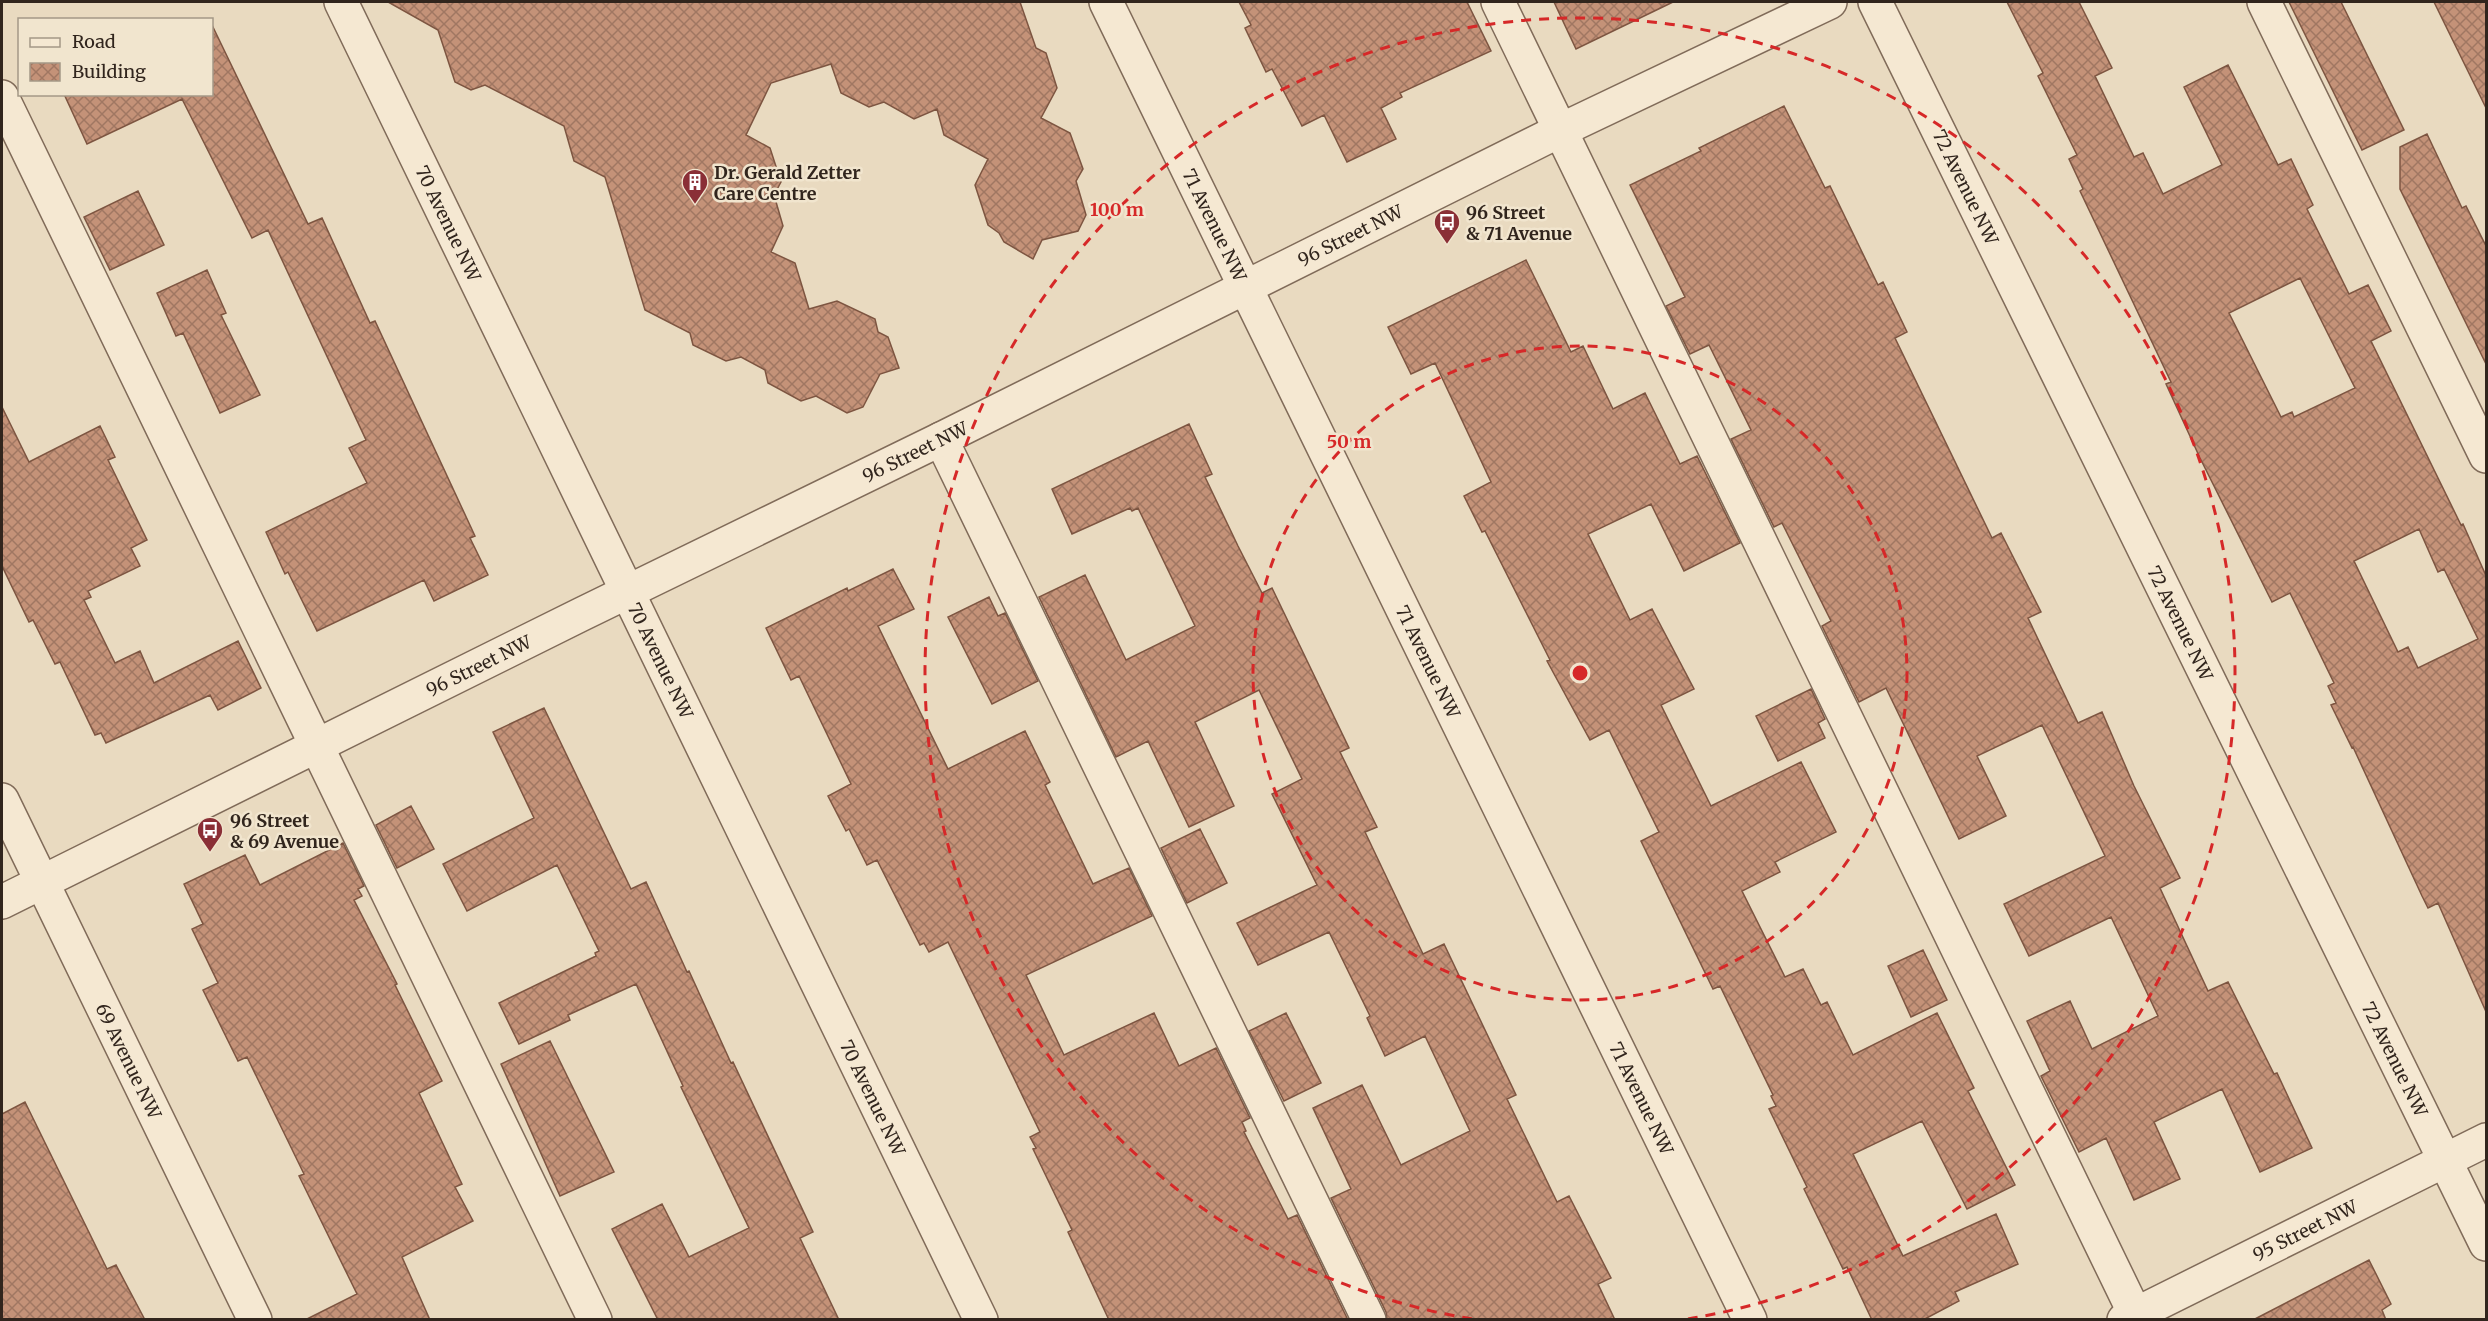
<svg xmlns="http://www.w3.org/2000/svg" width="2488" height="1321" font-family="Merriweather,serif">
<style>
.building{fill:url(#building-cross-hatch);stroke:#7d5541;stroke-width:1.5;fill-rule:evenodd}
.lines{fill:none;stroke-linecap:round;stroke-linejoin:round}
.minor-casing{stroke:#806b59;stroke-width:36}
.minor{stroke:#f5e8d2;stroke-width:33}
.ring{fill:none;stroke:#d62828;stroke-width:3;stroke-dasharray:10 8}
.labels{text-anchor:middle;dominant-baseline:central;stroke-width:5;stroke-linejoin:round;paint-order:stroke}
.poi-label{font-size:18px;font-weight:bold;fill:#31251d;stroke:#f1e5ce;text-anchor:start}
.street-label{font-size:18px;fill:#31251d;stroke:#f1e5ce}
.centre{fill:#d62828;stroke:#f1e5ce;stroke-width:3}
.ring-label{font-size:18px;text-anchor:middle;font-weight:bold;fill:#d62828;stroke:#f1e5ce;stroke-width:5;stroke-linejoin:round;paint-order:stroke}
</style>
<defs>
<pattern id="building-cross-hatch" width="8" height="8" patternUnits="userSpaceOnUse" patternTransform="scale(1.5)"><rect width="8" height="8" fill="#c49278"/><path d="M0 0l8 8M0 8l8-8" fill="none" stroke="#a07762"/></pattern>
</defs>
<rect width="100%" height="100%" fill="#e9dac0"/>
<path class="building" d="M 388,2 L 1020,2 L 1036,48 L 1046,53 L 1057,88 L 1041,118 L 1070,133 L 1083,169 L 1076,181 L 1086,215 L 1078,231 L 1042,240 L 1033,259 L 1004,242 L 999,233 L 988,225 L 975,185 L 988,159 L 944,135 L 937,109 L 914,119 L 884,102 L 869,107 L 841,93 L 831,64 L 771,83 L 746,135 L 770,148 L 781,182 L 774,195 L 783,226 L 771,252 L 795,263 L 809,309 L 837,301 L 875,319 L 878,332 L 888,337 L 899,368 L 880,374 L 863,407 L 847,413 L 816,396 L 801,401 L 768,383 L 765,370 L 741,357 L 726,361 L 693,345 L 690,333 L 645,310 L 605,177 L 574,161 L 564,126 L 485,85 L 471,90 L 455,82 L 438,30 Z
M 1239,2 L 1467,2 L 1491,51 L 1400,93 L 1402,97 L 1381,108 L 1396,139 L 1347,162 L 1324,115 L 1302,126 L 1272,69 L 1266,72 L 1245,28 L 1251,25 Z
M 1554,2 L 1673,2 L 1576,49 Z
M 2007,2 L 2079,2 L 2112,68 L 2095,76 L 2134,157 L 2143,153 L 2163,194 L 2222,165 L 2184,87 L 2228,65 L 2278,165 L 2291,159 L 2313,205 L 2307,209 L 2349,294 L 2368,285 L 2391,331 L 2371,341 L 2461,525 L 2463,524 L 2487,578 L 2487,1014 L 2438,903 L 2428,908 L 2422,896 L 2353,747 L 2352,748 L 2331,705 L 2336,703 L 2328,686 L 2334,683 L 2290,593 L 2272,602 L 2200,458 L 2166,384 L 2171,382 L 2080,191 L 2083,189 L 2069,159 L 2077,155 L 2038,76 L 2043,73 ZM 2300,278 L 2355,388 L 2294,417 L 2292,412 L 2281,417 L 2229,313 ZM 2419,529 L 2438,572 L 2444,569 L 2478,639 L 2418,668 L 2408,647 L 2398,652 L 2354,561 Z
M 2289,2 L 2341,2 L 2404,130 L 2362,150 Z
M 2434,2 L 2487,2 L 2487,110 Z
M 212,25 L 308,224 L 322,218 L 370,323 L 375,321 L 475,536 L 470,538 L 488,575 L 434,601 L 424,580 L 317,631 L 288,572 L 285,574 L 266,532 L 367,483 L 349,448 L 366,440 L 268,230 L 252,238 L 182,99 L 87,144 L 64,94 L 212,94 Z
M 1784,106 L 1825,188 L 1830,186 L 1878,285 L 1883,282 L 1907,332 L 1895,338 L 1992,538 L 2001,533 L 2041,612 L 2028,618 L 2078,723 L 2102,712 L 2134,786 L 2180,878 L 2160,888 L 2208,991 L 2228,982 L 2274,1074 L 2277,1073 L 2312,1148 L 2260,1172 L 2222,1089 L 2154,1122 L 2180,1179 L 2134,1200 L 2106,1138 L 2079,1152 L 2041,1076 L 2050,1071 L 2027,1021 L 2070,1001 L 2092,1049 L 2158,1016 L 2111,917 L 2029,956 L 2004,904 L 2105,856 L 2042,725 L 1977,756 L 2006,816 L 1959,839 L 1886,688 L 1859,702 L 1822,626 L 1831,621 L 1782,523 L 1774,527 L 1731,439 L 1751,430 L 1709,345 L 1690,354 L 1666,306 L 1685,297 L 1630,185 L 1701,151 L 1699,148 Z
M 2427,134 L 2462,208 L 2466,206 L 2487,248 L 2487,366 L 2400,189 L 2400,147 Z
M 138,191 L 164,245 L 110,270 L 84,217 Z
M 1526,260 L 1571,352 L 1583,346 L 1613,409 L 1645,393 L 1680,464 L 1697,456 L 1740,543 L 1684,571 L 1651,504 L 1588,534 L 1630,620 L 1652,609 L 1694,689 L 1661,705 L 1711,806 L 1801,762 L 1836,832 L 1775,862 L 1780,872 L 1742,891 L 1785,977 L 1803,969 L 1821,1005 L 1827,1002 L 1853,1055 L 1937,1013 L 1974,1088 L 1968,1091 L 2015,1185 L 1967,1209 L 1922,1121 L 1853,1154 L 1903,1256 L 1996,1214 L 2018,1264 L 1955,1292 L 1959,1301 L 1923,1320 L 1872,1320 L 1847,1267 L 1843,1269 L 1804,1189 L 1807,1187 L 1769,1109 L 1776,1106 L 1771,1096 L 1773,1095 L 1720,986 L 1713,989 L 1641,841 L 1659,832 L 1609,730 L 1590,740 L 1547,661 L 1550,660 L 1485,531 L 1482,532 L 1464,496 L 1491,482 L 1435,363 L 1411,374 L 1388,327 Z
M 207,270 L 226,313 L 221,315 L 260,395 L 220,413 L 183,333 L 176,336 L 157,293 Z
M 2,407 L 29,462 L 100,426 L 115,457 L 108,460 L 147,540 L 131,548 L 140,566 L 88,591 L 91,597 L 84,600 L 115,663 L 140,651 L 154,683 L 238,641 L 261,688 L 218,710 L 210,695 L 106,743 L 101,733 L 95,735 L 60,662 L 55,664 L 33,620 L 29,622 L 2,566 Z
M 1189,424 L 1212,474 L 1205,477 L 1238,546 L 1262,593 L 1272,588 L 1349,748 L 1340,752 L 1377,827 L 1365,832 L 1423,954 L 1444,944 L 1516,1095 L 1507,1099 L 1557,1202 L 1569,1196 L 1611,1278 L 1598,1284 L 1615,1320 L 1387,1320 L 1386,1312 L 1331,1198 L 1351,1189 L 1313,1108 L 1362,1085 L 1401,1165 L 1470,1131 L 1425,1036 L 1385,1056 L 1367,1018 L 1370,1016 L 1329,932 L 1258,965 L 1237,923 L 1317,885 L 1272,794 L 1302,779 L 1259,690 L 1195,722 L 1234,806 L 1189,827 L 1148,741 L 1116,757 L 1039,597 L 1085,575 L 1126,660 L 1195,626 L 1138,508 L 1132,511 L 1130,508 L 1072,534 L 1052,489 Z
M 893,569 L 914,609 L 878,626 L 948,769 L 1025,731 L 1050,782 L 1045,785 L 1093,884 L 1129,868 L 1152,916 L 1026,975 L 1064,1055 L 1154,1013 L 1179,1066 L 1216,1048 L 1250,1118 L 1242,1122 L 1246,1131 L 1244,1132 L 1288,1219 L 1297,1215 L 1348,1320 L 1109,1320 L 1068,1232 L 1072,1230 L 1033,1149 L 1036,1148 L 1030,1137 L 1040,1132 L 948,942 L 929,952 L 924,943 L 920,945 L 877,860 L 867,865 L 849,829 L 846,831 L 828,796 L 851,784 L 799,676 L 791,680 L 766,628 L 847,588 L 848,591 Z
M 989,597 L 998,616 L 1005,613 L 1038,681 L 992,704 L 948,617 Z
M 1811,689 L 1825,719 L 1818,723 L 1825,738 L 1778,761 L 1756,716 Z
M 544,708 L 631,889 L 646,882 L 687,972 L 689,971 L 731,1063 L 733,1062 L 813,1232 L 800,1238 L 839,1320 L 658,1320 L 612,1229 L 662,1204 L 689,1257 L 749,1228 L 681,1087 L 683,1086 L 636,984 L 568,1015 L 570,1020 L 519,1044 L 499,1003 L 596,956 L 595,953 L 599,951 L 557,865 L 467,911 L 443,864 L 534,818 L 493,732 Z
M 411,806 L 434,849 L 397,868 L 376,825 Z
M 1200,829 L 1227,883 L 1187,903 L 1161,848 Z
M 343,843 L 364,886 L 358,889 L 362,896 L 354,900 L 397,984 L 395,985 L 442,1081 L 419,1093 L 462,1184 L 455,1187 L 473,1221 L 402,1257 L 430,1320 L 305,1320 L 357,1294 L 299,1176 L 304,1174 L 247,1057 L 238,1061 L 203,990 L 218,983 L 192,929 L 203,924 L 184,884 L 245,855 L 260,885 Z
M 1923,950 L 1947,1000 L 1911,1017 L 1888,966 Z
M 1286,1013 L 1321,1083 L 1284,1101 L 1249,1031 Z
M 550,1041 L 614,1172 L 560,1196 L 501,1064 Z
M 25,1102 L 107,1269 L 116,1265 L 145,1320 L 2,1320 L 2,1114 Z
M 2369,1260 L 2391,1304 L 2382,1310 L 2386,1320 L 2253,1320 Z"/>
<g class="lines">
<g class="minor-casing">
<g id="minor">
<path id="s1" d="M 341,2 L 981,1320"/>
<path id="s2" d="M 1106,2 L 1750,1320"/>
<path d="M 1498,2 L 2138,1320"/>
<path id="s3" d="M 1875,2 L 2486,1244"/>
<path d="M 2264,2 L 2486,456"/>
<path d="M 2,97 L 595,1320"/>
<path d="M 941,439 L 1369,1320"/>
<path id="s4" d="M 2,800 L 255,1320"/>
<path id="s5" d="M 2,902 L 582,614 L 941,439 L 1561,130 L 1830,2"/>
<path id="s6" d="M 2124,1320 L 2486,1140"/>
</g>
</g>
<use href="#minor" class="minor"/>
</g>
<g class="ring">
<circle cx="1580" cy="673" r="327"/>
<path d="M1472 1319A655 655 0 1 1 1688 1319"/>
</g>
<defs>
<g id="building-pin" transform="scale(1.35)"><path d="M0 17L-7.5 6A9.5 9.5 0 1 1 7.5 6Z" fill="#8a2f36" stroke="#f1e5ce"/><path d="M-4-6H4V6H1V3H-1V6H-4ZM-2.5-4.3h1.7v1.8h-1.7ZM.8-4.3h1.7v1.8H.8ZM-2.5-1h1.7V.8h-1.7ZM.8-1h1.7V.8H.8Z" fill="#fff"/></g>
<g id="bus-pin" transform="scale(1.35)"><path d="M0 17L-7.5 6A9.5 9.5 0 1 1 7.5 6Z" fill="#8a2f36" stroke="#f1e5ce"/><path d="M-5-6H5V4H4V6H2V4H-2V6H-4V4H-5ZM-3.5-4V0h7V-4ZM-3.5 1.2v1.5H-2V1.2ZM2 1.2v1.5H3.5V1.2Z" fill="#fff"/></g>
</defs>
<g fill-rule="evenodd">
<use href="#building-pin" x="695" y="182"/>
<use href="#bus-pin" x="1447" y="222"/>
<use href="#bus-pin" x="210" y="830"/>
</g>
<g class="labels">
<g class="poi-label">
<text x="714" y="172">Dr. Gerald Zetter<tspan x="714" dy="21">Care Centre</tspan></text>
<text x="1466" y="212">96 Street<tspan x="1466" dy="21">&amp; 71 Avenue</tspan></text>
<text x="230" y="820">96 Street<tspan x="230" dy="21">&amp; 69 Avenue</tspan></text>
</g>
<g class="street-label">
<text stroke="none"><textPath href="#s3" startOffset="206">72 Avenue NW</textPath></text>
<text stroke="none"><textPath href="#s1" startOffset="246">70 Avenue NW</textPath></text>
<text stroke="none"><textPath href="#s2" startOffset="248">71 Avenue NW</textPath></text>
<text stroke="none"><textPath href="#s5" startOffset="1504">96 Street NW</textPath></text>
<text stroke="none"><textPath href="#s5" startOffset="1018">96 Street NW</textPath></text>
<text stroke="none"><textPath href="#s3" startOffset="692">72 Avenue NW</textPath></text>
<text stroke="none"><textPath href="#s1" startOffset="732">70 Avenue NW</textPath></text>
<text stroke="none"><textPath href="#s2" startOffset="734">71 Avenue NW</textPath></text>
<text stroke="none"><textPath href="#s5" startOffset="532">96 Street NW</textPath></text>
<text stroke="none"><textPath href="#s3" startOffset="1178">72 Avenue NW</textPath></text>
<text stroke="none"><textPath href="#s4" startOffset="290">69 Avenue NW</textPath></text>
<text stroke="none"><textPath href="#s2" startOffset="1220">71 Avenue NW</textPath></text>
<text stroke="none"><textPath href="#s1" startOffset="1218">70 Avenue NW</textPath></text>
<text stroke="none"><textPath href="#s6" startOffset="202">95 Street NW</textPath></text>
</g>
</g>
<circle cx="1580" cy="673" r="9" class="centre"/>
<g class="ring-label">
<text x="1117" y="216">100 m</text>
<text x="1349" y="448">50 m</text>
</g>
<rect width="2488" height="1321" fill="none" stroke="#31251d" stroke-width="6"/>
<rect x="18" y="18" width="195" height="78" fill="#f1e5ce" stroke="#a49887" stroke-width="1.5"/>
<rect x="30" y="38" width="30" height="9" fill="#f5e8d2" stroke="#a49887" stroke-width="1.5"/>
<text x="72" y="48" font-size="18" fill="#31251d">Road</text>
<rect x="30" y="63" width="30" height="18" fill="url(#building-cross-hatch)" stroke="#a49887" stroke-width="1.5"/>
<text x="72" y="78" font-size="18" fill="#31251d">Building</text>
</svg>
